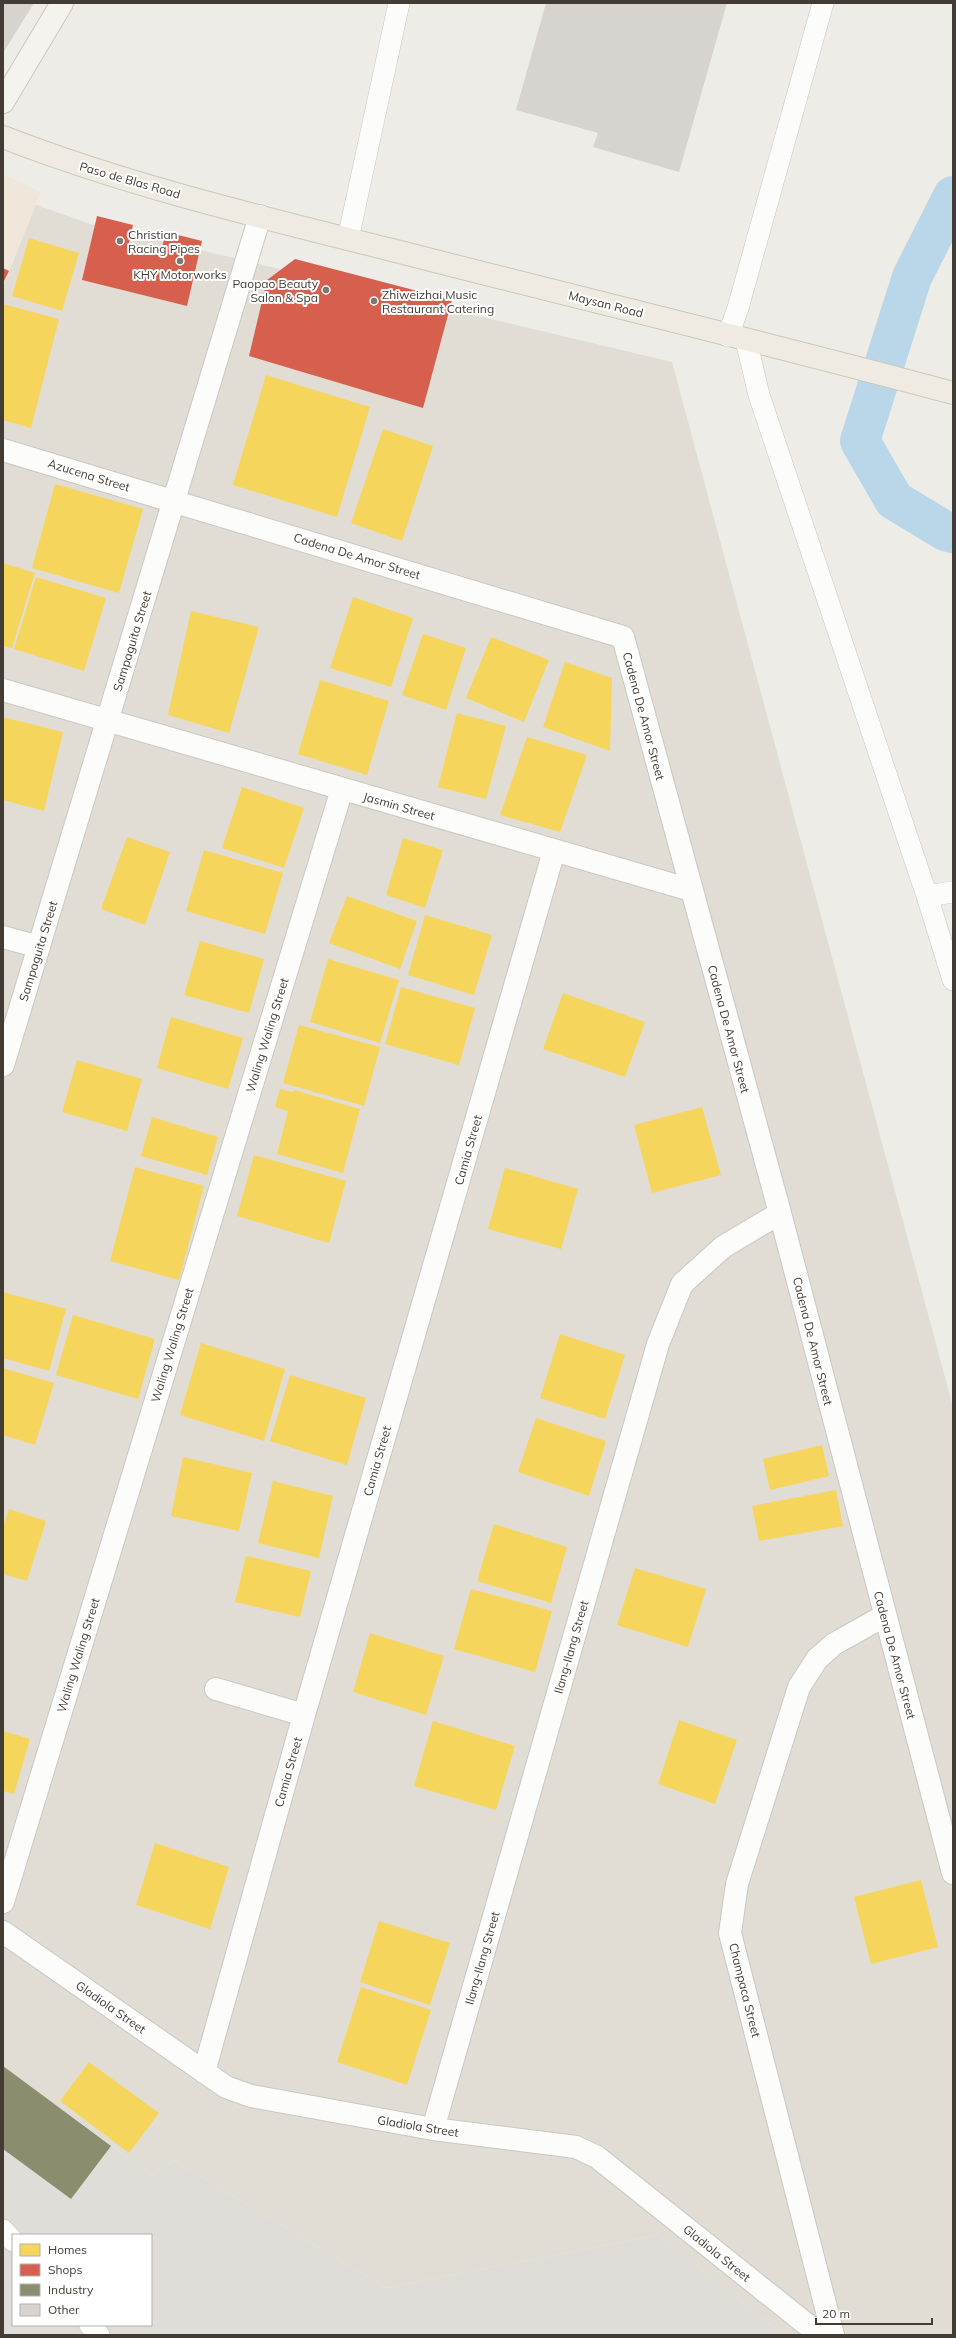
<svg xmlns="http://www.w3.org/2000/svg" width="956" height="2338" font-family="Mulish,sans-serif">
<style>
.residential{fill:#e1ddd4}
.commercial{fill:#f0e7da}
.industrial{fill:#e0ddd8;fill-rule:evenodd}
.homes{fill:#f6d55c}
.shops{fill:#d6604d}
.industry{fill:#8c8c6e}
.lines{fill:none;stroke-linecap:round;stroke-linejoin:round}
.canal{stroke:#bad7e9;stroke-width:40}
.building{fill:#d7d4cf}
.lane-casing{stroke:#c9c8c3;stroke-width:22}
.street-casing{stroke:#c9c8c3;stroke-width:24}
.secondary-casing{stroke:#ccc8be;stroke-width:24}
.primary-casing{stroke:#cec7b6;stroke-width:24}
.lane{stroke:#fcfcfb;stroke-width:21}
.street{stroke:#fcfcfb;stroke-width:22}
.secondary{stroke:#f5f3ed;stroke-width:22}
.primary{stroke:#efebe2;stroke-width:22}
.poi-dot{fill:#7e7a73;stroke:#fff;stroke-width:1.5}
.labels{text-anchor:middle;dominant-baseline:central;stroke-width:4;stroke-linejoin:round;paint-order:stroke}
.street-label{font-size:12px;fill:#423c34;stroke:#fff}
.poi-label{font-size:12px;fill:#423c34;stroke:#fff;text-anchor:start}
</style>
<rect width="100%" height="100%" fill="#edece7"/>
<path class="residential" d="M 3,193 L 90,224 L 672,362 L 953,1407 L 953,2335 L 784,2335 L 658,2235 L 386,2288 L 174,2160 L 152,2175 L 3,2067 Z"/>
<path class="commercial" d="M 3,174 L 41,192 L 3,287 Z"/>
<path class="industrial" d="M 3,2067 L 152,2175 L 174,2160 L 386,2288 L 658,2235 L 784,2335 L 3,2335 ZM 13,2235 L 151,2235 L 151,2325 L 13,2325 Z"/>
<path class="homes" d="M 29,238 L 79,253 L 62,311 L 12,296 Z
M 3,304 L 59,319 L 31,428 L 3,420 Z
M 266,375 L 370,407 L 337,517 L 233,485 Z
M 383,429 L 433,446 L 402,541 L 351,523 Z
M 55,484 L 143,509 L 119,593 L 32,568 Z
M 3,563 L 35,573 L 12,648 L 3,646 Z
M 36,577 L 106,598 L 84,671 L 14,649 Z
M 353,597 L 413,618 L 391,687 L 330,668 Z
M 191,611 L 259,627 L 229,733 L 168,715 Z
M 423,634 L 466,648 L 446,710 L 402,695 Z
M 491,637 L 549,660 L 524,722 L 466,698 Z
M 565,662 L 612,678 L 610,751 L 543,727 Z
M 320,680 L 389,701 L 367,775 L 298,754 Z
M 457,713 L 506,726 L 486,799 L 438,787 Z
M 3,717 L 63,732 L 44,811 L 3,800 Z
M 527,737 L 587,755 L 560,832 L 500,815 Z
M 242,787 L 304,808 L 284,868 L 222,848 Z
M 127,837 L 170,852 L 145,925 L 101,909 Z
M 403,838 L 443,850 L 425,908 L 386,895 Z
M 204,850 L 283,873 L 265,934 L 186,911 Z
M 347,896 L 417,921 L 400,969 L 329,943 Z
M 425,915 L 492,935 L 474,995 L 408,975 Z
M 200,941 L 264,959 L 249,1013 L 184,995 Z
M 328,959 L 399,980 L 380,1043 L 310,1022 Z
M 401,987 L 475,1008 L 459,1065 L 385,1044 Z
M 563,993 L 645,1022 L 625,1077 L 543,1049 Z
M 171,1017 L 243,1038 L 228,1089 L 157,1068 Z
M 299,1025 L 380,1047 L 364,1106 L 283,1083 Z
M 77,1060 L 142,1079 L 127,1131 L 62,1112 Z
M 280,1089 L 293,1092 L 294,1090 L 360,1109 L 343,1173 L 277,1154 L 288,1111 L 275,1107 Z
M 702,1107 L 721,1175 L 652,1193 L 634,1125 Z
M 152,1117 L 218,1137 L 207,1175 L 141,1156 Z
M 254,1155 L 346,1181 L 329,1243 L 237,1216 Z
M 135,1167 L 204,1186 L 179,1280 L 110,1261 Z
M 505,1168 L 578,1189 L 561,1249 L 488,1229 Z
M 3,1292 L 66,1309 L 49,1371 L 3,1358 Z
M 73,1315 L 155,1339 L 138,1399 L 56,1375 Z
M 560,1334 L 625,1355 L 605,1419 L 540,1398 Z
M 201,1343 L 285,1369 L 264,1441 L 180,1415 Z
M 3,1368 L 54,1383 L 35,1445 L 3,1435 Z
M 290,1375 L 366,1398 L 347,1465 L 270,1441 Z
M 536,1418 L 606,1441 L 589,1496 L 518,1472 Z
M 822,1445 L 829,1476 L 770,1490 L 763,1459 Z
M 183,1457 L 252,1473 L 239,1531 L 171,1516 Z
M 273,1481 L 333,1496 L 319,1558 L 258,1543 Z
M 836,1490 L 843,1526 L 759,1541 L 752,1506 Z
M 9,1509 L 46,1521 L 27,1581 L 3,1574 L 3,1527 Z
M 494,1524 L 567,1547 L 551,1603 L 477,1581 Z
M 246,1556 L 311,1571 L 300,1617 L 235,1602 Z
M 635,1568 L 706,1589 L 688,1647 L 617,1625 Z
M 471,1589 L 552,1611 L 535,1672 L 454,1649 Z
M 370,1633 L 444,1656 L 426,1715 L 353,1692 Z
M 679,1720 L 737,1740 L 715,1804 L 658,1784 Z
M 433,1721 L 515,1746 L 496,1810 L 414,1786 Z
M 3,1731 L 30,1739 L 14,1794 L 3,1791 Z
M 155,1843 L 229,1867 L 210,1929 L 136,1905 Z
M 921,1880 L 938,1947 L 871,1964 L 854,1897 Z
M 379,1921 L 450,1943 L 430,2005 L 360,1982 Z
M 361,1987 L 431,2010 L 407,2085 L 337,2062 Z
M 89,2062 L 159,2113 L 129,2153 L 60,2101 Z"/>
<path class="shops" d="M 97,216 L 133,225 L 129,243 L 161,251 L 166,232 L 202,241 L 187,306 L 82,280 Z
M 295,259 L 452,300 L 423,408 L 249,356 L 267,280 Z
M 3,268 L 9,271 L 3,283 Z"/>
<path class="industry" d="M 3,2066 L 111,2146 L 71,2199 L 3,2149 Z"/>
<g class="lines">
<path class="canal" d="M 953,196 L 912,277 L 860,441 L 894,500 L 945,531 L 953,533"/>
</g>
<path class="building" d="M 3,3 L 34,3 L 3,53 Z
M 546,3 L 727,3 L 679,172 L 593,147 L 598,133 L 516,110 Z"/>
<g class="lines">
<g class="lane-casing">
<path id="lane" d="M 348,239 L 399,3
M 728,336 L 738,308 L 823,3
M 746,340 L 759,395 L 927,896 L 953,980
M 927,896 L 953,892
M 3,2230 L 13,2241
M 90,2325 L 99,2335"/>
</g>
<g class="street-casing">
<path id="street" d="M 3,450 L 623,637 L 780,1213 L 953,1873
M 3,690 L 691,890
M 3,937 L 39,947
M 3,1065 L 260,216
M 216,1689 L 304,1715
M 3,1902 L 342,789
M 3,1932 L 226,2087 L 251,2096 L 433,2129 L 576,2147 L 597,2157 L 820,2335
M 204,2072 L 304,1715 L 554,851
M 433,2129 L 658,1344 L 682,1284 L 723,1247 L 780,1213
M 833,2335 L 730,1933 L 737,1884 L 799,1687 L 817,1659 L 834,1644 L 884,1616"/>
</g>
<g class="secondary-casing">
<path id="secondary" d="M 3,102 L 62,3"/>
</g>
<g class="primary-casing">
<path id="primary" d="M 3,137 C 129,186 261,217 392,250 C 579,298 767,343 953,393"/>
</g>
<use href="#lane" class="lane"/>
<use href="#street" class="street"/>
<use href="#secondary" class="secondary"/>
<use href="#primary" class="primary"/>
</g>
<g class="poi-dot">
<circle cx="120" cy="241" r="4"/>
<circle cx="180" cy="261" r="4"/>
<circle cx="326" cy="290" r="4"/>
<circle cx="374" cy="301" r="4"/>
</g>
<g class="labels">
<g class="street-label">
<text transform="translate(130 180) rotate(16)">Paso de Blas Road</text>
<text transform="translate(606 304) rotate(14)">Maysan Road</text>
<text transform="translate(89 475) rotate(17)">Azucena Street</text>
<text transform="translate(357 556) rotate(17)">Cadena De Amor Street</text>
<text transform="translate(132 641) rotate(-73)">Sampaguita Street</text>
<text transform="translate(644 716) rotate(75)">Cadena De Amor Street</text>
<text transform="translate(399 806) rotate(16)">Jasmin Street</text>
<text transform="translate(38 951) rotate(-73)">Sampaguita Street</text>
<text transform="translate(729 1029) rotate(75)">Cadena De Amor Street</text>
<text transform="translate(267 1035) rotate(-73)">Waling Waling Street</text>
<text transform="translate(468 1150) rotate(-74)">Camia Street</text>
<text transform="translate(813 1341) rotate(76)">Cadena De Amor Street</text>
<text transform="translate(172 1345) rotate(-73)">Waling Waling Street</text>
<text transform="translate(377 1461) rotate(-74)">Camia Street</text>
<text transform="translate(571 1647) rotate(-74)">Ilang-Ilang Street</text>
<text transform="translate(78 1655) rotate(-73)">Waling Waling Street</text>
<text transform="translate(895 1655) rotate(75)">Cadena De Amor Street</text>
<text transform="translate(288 1772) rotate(-74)">Camia Street</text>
<text transform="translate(482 1958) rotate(-74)">Ilang-Ilang Street</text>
<text transform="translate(745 1990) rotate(76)">Champaca Street</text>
<text transform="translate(111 2007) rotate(35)">Gladiola Street</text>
<text transform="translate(418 2126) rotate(9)">Gladiola Street</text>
<text transform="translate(717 2253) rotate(39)">Gladiola Street</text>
</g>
<g class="poi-label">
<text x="128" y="234">Christian<tspan x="128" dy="14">Racing Pipes</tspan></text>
<text x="180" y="274" text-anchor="middle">KHY Motorworks</text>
<text x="318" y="283" text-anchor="end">Paopao Beauty<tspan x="318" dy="14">Salon &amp; Spa</tspan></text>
<text x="382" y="294">Zhiweizhai Music<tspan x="382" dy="14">Restaurant Catering</tspan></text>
</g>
</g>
<rect width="956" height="2338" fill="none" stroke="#423c34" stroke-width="8"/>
<rect x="12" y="2234" width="140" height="92" fill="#ffffff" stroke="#b3b1ae"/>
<rect x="20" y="2244" width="20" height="12" fill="#f6d55c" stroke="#b3b1ae"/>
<text x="48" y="2254" font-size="12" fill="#423c34">Homes</text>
<rect x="20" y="2264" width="20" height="12" fill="#d6604d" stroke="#b3b1ae"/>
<text x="48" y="2274" font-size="12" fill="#423c34">Shops</text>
<rect x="20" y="2284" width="20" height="12" fill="#8c8c6e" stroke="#b3b1ae"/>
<text x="48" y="2294" font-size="12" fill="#423c34">Industry</text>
<rect x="20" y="2304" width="20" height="12" fill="#d7d4cf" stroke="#b3b1ae"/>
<text x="48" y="2314" font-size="12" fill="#423c34">Other</text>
<path d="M816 2318v6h116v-6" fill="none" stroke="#423c34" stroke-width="2"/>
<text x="822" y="2318" font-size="12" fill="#423c34" stroke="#ffffff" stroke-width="3" paint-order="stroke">20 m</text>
</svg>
